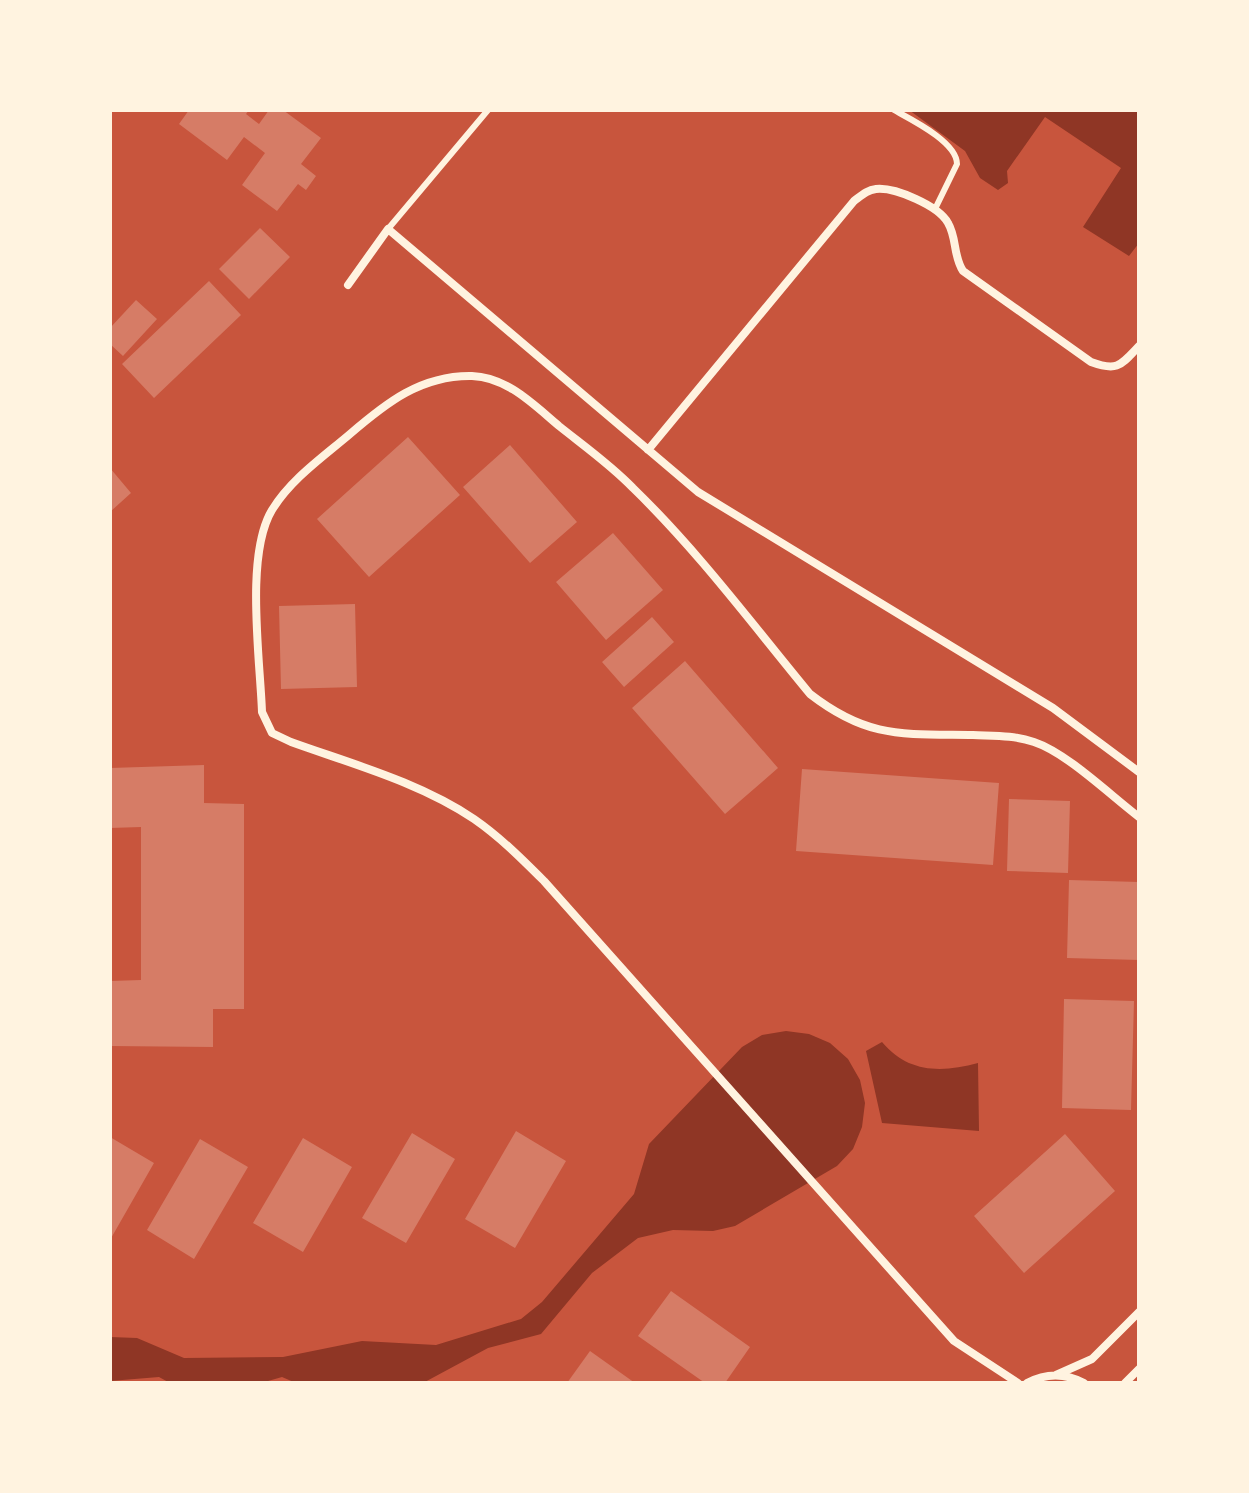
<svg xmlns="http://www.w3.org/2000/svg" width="1249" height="1493" font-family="Merriweather,serif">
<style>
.water{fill:#8f3625}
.building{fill:#d67c66}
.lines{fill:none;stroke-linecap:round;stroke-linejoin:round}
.service{stroke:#fff3e0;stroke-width:6}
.minor{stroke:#fff3e0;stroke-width:8}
</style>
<rect width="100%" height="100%" fill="#c8553d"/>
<path class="water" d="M 909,110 L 1139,110 L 1139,243 L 1129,256 L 1083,227 L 1121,168 L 1045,117 L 1007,171 L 1008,183 L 998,190 L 980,178 L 965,151 Z
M 786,1031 L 809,1034 L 830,1043 L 848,1059 L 860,1080 L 865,1103 L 862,1127 L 853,1149 L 837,1166 L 735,1226 L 713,1231 L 673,1230 L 638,1238 L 592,1273 L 541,1334 L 488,1348 L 423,1383 L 296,1383 L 282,1377 L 261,1383 L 170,1383 L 159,1377 L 110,1381 L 110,1337 L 137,1338 L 184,1358 L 283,1357 L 362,1341 L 436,1345 L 521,1319 L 542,1302 L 634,1194 L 649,1144 L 742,1047 L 762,1035 Z
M 882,1042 C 908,1073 941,1073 978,1063 L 979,1131 L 882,1123 L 866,1051 Z"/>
<path class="building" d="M 189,110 L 249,110 L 246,114 L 259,124 L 269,110 L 283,110 L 321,138 L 301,164 L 316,176 L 306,190 L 298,184 L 277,211 L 242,185 L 265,153 L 244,137 L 227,160 L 179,124 Z
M 260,228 L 290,257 L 249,299 L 219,269 Z
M 209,281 L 241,315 L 154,398 L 122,364 Z
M 136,300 L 157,319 L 123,356 L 110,344 L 110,328 Z
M 408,437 L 460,495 L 369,577 L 317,519 Z
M 510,445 L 577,522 L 530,563 L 463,487 Z
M 110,468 L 131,493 L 110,512 Z
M 613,533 L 663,590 L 606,640 L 556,582 Z
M 355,604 L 357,687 L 281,689 L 279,606 Z
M 652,617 L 674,642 L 624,687 L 602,662 Z
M 685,661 L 778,768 L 725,814 L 632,708 Z
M 204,765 L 204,803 L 244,804 L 244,1009 L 213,1009 L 213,1047 L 110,1046 L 110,981 L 141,980 L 141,827 L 110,828 L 110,768 Z
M 802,769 L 999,783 L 993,865 L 796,851 Z
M 1009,799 L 1070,801 L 1068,873 L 1007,871 Z
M 1069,880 L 1139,882 L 1139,960 L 1067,958 Z
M 1064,999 L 1134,1001 L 1131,1110 L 1062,1108 Z
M 516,1131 L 566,1161 L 515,1248 L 465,1219 Z
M 412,1133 L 455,1159 L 406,1243 L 362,1218 Z
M 1065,1134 L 1115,1191 L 1024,1273 L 974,1216 Z
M 110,1137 L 154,1163 L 110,1240 Z
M 303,1138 L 352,1167 L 303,1252 L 253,1223 Z
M 200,1139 L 248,1167 L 194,1259 L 147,1230 Z
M 671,1291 L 750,1347 L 725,1383 L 705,1383 L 638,1336 Z
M 590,1351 L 635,1383 L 567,1383 Z"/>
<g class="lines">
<path class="service" d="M 894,110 C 912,120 957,142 957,164 L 935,209
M 388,229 L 488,110"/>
<path class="minor" d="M 348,285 L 388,229 L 698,492 L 1053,708 L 1139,772
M 648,450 L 854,201 C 862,195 867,190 876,189 C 895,187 939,206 948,223 C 957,238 953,256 963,271 L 1091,362 C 1118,372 1121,365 1139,346
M 1056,1375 L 1092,1359 L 1139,1312
M 1018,1383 L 954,1341 L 544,881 C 522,859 500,837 474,819 C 419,782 352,764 291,742 L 272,733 L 262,712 C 260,658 245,555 272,510 C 291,479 323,457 350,434 C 386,403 421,375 472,376 C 507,377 534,405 559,426 C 584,446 611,465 633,488 C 698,551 753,625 810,694 C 868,739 903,734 973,735 C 994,736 1013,735 1034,742 C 1067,753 1110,795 1139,817
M 1027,1383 C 1046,1373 1065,1373 1084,1383
M 1125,1383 L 1139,1369"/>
</g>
<rect width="1249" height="1493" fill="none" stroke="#fff3e0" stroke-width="224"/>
</svg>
